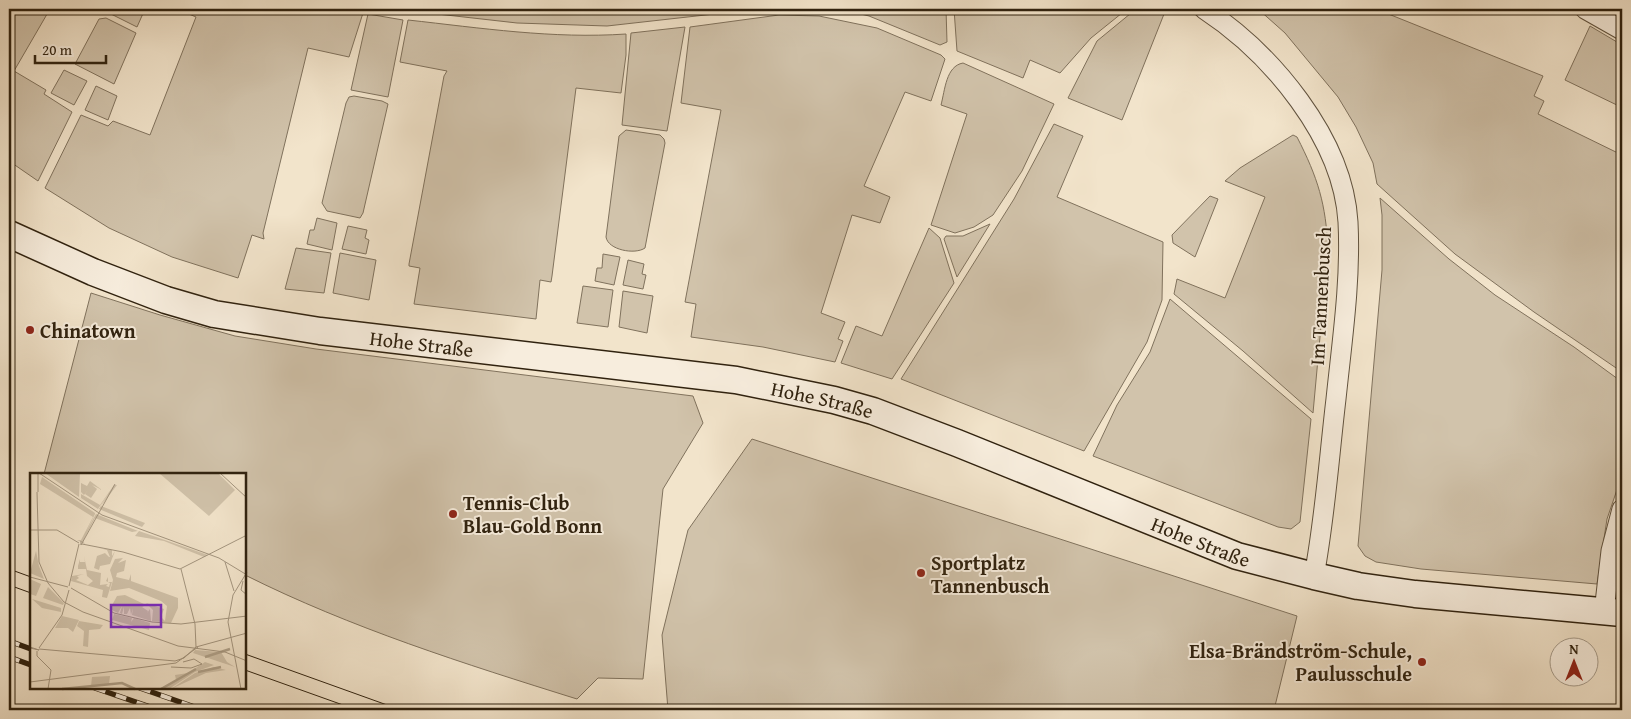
<svg xmlns="http://www.w3.org/2000/svg" width="1631" height="719" font-family="'Gentium Book Plus',serif">
<style>
.green{fill:#d1c3ab;stroke:#80725d}
.lines{fill:none;stroke-linecap:round;stroke-linejoin:round}
.street-casing{stroke:#60523e;stroke-width:21}
.secondary-casing{stroke:#30220f;stroke-width:29}
.street{stroke:#f7eddd;stroke-width:19}
.secondary{stroke:#f7eddd;stroke-width:26}
.tram{stroke:#30220f;stroke-width:1}
.rail-casing{stroke:#30220f;stroke-width:5.5}
.rail{stroke:#f7eddd;stroke-width:4;stroke-dasharray:11;stroke-linecap:butt}
.poi-dot{fill:#8f2418;stroke:#f7eddd;stroke-width:2}
.labels{text-anchor:middle;dominant-baseline:central;stroke-width:4;stroke-linejoin:round;paint-order:stroke}
.street-label{font-size:20px;fill:#30220f;stroke:#f7eddd}
.poi-label{font-size:20px;font-weight:bold;fill:#30220f;stroke:#f7eddd;text-anchor:start}
.inset-river{fill:none;stroke:#b0a28b;stroke-width:2.5}
.inset-road{fill:none;stroke:#a49680;stroke-width:1}
.view{fill:#7b2cbf;fill-opacity:0.15;stroke:#7b2cbf;stroke-width:2.5}
.inset-edge{fill:none;stroke:#30220f;stroke-width:2.5}
</style>
<rect width="100%" height="100%" fill="#f2e4cb"/>
<filter id="stains"><feTurbulence type="fractalNoise" baseFrequency=".004" numOctaves="4"/><feColorMatrix values="0 0 0 0 .2 0 0 0 0 .09 0 0 0 0 .02 0 0 0 .5 -.17"/></filter>
<radialGradient id="worn" r=".72"><stop offset=".6" stop-color="#630" stop-opacity="0"/><stop offset="1" stop-color="#630" stop-opacity=".3"/></radialGradient>
<path class="green" d="M 9,9 L 50,9 L 14,71 L 46,90 L 44,94 L 72,112 L 38,181 L 9,161 Z
M 107,9 L 145,9 L 137,27 L 105,11 Z
M 177,9 L 347,9 L 363,13 L 349,57 L 308,48 L 263,233 L 264,239 L 252,235 L 238,278 L 172,257 L 109,228 L 45,188 L 81,115 L 108,126 L 113,121 L 150,135 L 196,17 Z
M 393,9 L 759,9 L 607,26 L 517,23 Z
M 841,9 L 946,9 L 947,42 L 940,45 L 869,16 Z
M 954,9 L 1127,9 L 1091,38 L 1060,73 L 1030,60 L 1023,78 L 957,51 Z
M 1136,9 L 1166,9 L 1122,120 L 1068,98 L 1097,41 Z
M 1258,9 L 1376,9 L 1543,76 L 1534,96 L 1544,101 L 1538,114 L 1622,155 L 1622,372 L 1534,312 L 1455,254 L 1377,184 L 1373,163 L 1356,127 L 1338,97 L 1285,33 Z
M 368,14 L 403,20 L 388,97 L 351,90 Z
M 779,15 L 819,16 L 877,28 L 941,55 L 945,59 L 931,101 L 905,92 L 864,186 L 890,197 L 880,223 L 852,215 L 821,313 L 845,322 L 838,339 L 843,341 L 835,362 L 763,347 L 691,337 L 696,304 L 685,302 L 721,110 L 681,103 L 690,27 Z
M 106,18 L 136,33 L 114,84 L 75,64 L 99,19 Z
M 408,20 C 481,28 553,39 626,34 L 626,55 L 621,93 L 576,88 L 552,276 L 551,282 L 540,280 L 536,319 L 414,304 L 420,268 L 409,266 L 409,264 L 444,76 L 447,71 L 400,62 Z
M 1590,26 L 1622,45 L 1621,107 L 1565,80 Z
M 685,27 L 667,131 L 622,125 L 631,33 Z
M 963,63 L 1054,104 L 1022,171 L 993,215 L 974,227 L 955,233 L 931,225 L 967,114 L 941,105 C 945,90 946,66 963,63 Z
M 64,70 L 87,81 L 74,105 L 51,93 Z
M 96,86 L 117,96 L 108,120 L 85,110 Z
M 354,96 L 382,101 L 388,104 L 363,213 L 360,218 L 327,211 L 322,203 L 346,103 L 349,97 Z
M 1054,124 L 1083,136 L 1057,197 L 1163,242 L 1162,300 L 1147,342 L 1084,451 L 901,379 L 1014,199 Z
M 626,130 L 660,135 L 664,139 L 665,143 L 645,248 C 635,255 608,250 606,237 L 619,136 Z
M 1293,135 L 1297,137 C 1318,178 1326,204 1328,250 L 1313,413 L 1243,351 L 1174,294 L 1177,279 L 1225,298 L 1265,197 L 1225,181 L 1240,168 Z
M 1210,196 L 1218,199 L 1195,257 L 1173,243 L 1172,235 Z
M 1380,198 L 1449,259 L 1495,295 L 1574,347 L 1622,382 L 1622,475 L 1607,519 L 1597,584 L 1421,569 L 1376,562 L 1365,556 L 1358,546 L 1382,270 L 1382,215 Z
M 317,218 L 337,223 L 332,250 L 307,244 L 310,230 L 314,230 Z
M 990,224 L 957,277 L 944,239 L 946,236 L 963,236 Z
M 348,226 L 367,230 L 365,238 L 369,240 L 366,254 L 342,249 Z
M 929,228 L 940,238 L 954,283 L 892,379 L 841,363 L 856,326 L 882,336 Z
M 296,248 L 331,253 L 324,293 L 285,289 Z
M 340,253 L 376,260 L 369,300 L 333,293 Z
M 603,254 L 620,257 L 614,285 L 595,281 L 597,268 L 602,268 Z
M 628,260 L 644,264 L 642,274 L 646,275 L 643,289 L 623,285 Z
M 583,286 L 613,290 L 608,327 L 577,323 Z
M 623,291 L 653,296 L 647,333 L 619,327 Z
M 91,293 L 160,315 L 235,336 L 316,349 L 693,396 L 703,423 L 663,489 L 643,679 L 598,678 L 577,699 C 465,664 351,628 245,575 L 245,474 L 44,474 Z
M 1170,299 L 1311,419 L 1300,522 L 1291,529 L 1278,527 L 1093,456 L 1117,405 L 1150,352 Z
M 752,439 L 1297,616 L 1274,710 L 668,710 L 662,635 L 688,530 Z"/>
<g class="lines">
<g class="street-casing">
<path id="street" d="M 1204,9 C 1271,53 1343,138 1348,222 C 1351,281 1342,341 1336,399 C 1329,458 1325,518 1314,576
M 1585,9 L 1622,30
M 1604,612 L 1611,551 L 1622,509"/>
</g>
<g class="secondary-casing">
<g id="secondary">
<path id="s1" d="M 9,234 L 93,272 L 166,300 L 214,314 L 320,331 L 736,380 L 834,400 L 873,411 L 957,443 L 1237,556 L 1314,576 L 1358,586 L 1415,594 L 1622,613"/>
</g>
</g>
<use href="#street" class="street"/>
<use href="#secondary" class="secondary"/>
<path class="tram" d="M 9,569 L 31,577
M 9,585 L 31,593
M 245,654 L 401,710
M 245,670 L 357,710"/>
<g class="rail-casing">
<path id="rail" d="M 9,641 L 31,649
M 9,657 L 31,665
M 95,688 L 159,710
M 140,688 L 203,710"/>
</g>
<use href="#rail" class="rail"/>
</g>
<g class="poi-dot">
<circle cx="30" cy="330" r="5"/>
<circle cx="453" cy="514" r="5"/>
<circle cx="921" cy="573" r="5"/>
<circle cx="1422" cy="662" r="5"/>
</g>
<g class="labels">
<g class="street-label">
<text transform="translate(1320 296) rotate(-87)">Im Tannenbusch</text>
<text stroke="none"><textPath href="#s1" startOffset="430">Hohe Straße</textPath></text>
<text stroke="none"><textPath href="#s1" startOffset="835">Hohe Straße</textPath></text>
<text stroke="none"><textPath href="#s1" startOffset="1240">Hohe Straße</textPath></text>
</g>
<g class="poi-label">
<text x="40" y="330">Chinatown</text>
<text x="463" y="502">Tennis-Club<tspan x="463" dy="23">Blau-Gold Bonn</tspan></text>
<text x="931" y="562">Sportplatz<tspan x="931" dy="23">Tannenbusch</tspan></text>
<text x="1412" y="650" text-anchor="end">Elsa-Brändström-Schule,<tspan x="1412" dy="23">Paulusschule</tspan></text>
</g>
</g>
<g transform="translate(30 473)">
<rect width="216" height="216" fill="#f2e4cb"/>
<path d="M 15,0 L 50,0 L 49,24 ZM 129,0 L 188,0 L 205,17 L 179,43 ZM 12,4 L 65,40 L 65,41 L 56,59 L 66,41 L 108,58 L 102,59 L 65,45 L 53,68 L 55,71 L 47,67 L 51,67 L 63,44 L 10,11 ZM 60,8 L 72,17 L 62,12 L 67,16 L 61,25 L 55,21 L 58,17 L 54,22 L 51,19 L 51,10 L 57,13 ZM 84,12 L 87,12 L 71,33 L 115,50 L 112,54 L 69,36 L 79,20 L 68,36 L 51,25 L 51,21 L 70,32 ZM 109,58 L 178,82 L 174,84 L 134,68 L 105,63 ZM 69,75 L 82,77 L 82,83 L 85,78 L 80,91 L 70,93 L 69,97 L 64,95 L 67,83 L 75,80 L 79,84 L 80,84 L 77,77 ZM 6,78 L 9,93 L 14,106 L 0,100 ZM 54,83 L 57,97 L 71,100 L 70,112 L 78,111 L 76,113 L 79,114 L 80,110 L 76,108 L 78,104 L 78,109 L 82,109 L 77,125 L 72,124 L 73,117 L 41,108 L 42,103 L 54,101 L 47,103 L 49,105 L 46,107 L 58,112 L 63,108 L 57,103 L 56,96 L 48,96 L 48,93 L 46,100 L 50,86 L 50,89 L 55,89 ZM 93,85 L 88,90 L 96,87 L 94,98 L 87,100 L 86,104 L 99,107 L 101,101 L 101,108 L 148,125 L 148,135 L 141,150 L 122,148 L 123,137 L 116,130 L 134,136 L 131,144 L 135,148 L 137,133 L 131,128 L 99,115 L 80,118 L 83,107 L 80,97 L 85,86 ZM 0,106 L 11,111 L 6,123 L 0,121 ZM 18,114 L 34,130 L 33,132 L 13,125 ZM 95,122 L 116,132 L 112,134 L 118,138 L 117,140 L 120,136 L 121,148 L 102,142 L 103,135 L 101,142 L 100,135 L 97,141 L 94,141 L 94,134 L 92,141 L 90,140 L 92,133 L 88,140 L 80,136 L 87,123 ZM 2,126 L 31,135 L 31,139 L 12,135 ZM 84,141 L 102,145 L 101,149 L 104,145 L 120,150 L 119,157 L 82,147 ZM 32,143 L 49,147 L 43,159 L 38,155 L 25,155 ZM 49,148 L 73,152 L 70,156 L 59,157 L 58,174 L 53,173 L 54,158 L 47,153 ZM 165,177 L 191,179 L 197,189 L 205,194 L 163,180 ZM 175,189 L 184,192 L 165,199 L 139,216 L 129,216 L 146,207 L 145,202 L 158,200 ZM 184,194 L 196,197 L 176,200 L 141,216 L 165,200 ZM 80,203 L 79,211 L 61,213 L 62,204 Z" fill="#d1c3ab"/>
<path class="inset-river" d="M 175,184 L 200,176M 168,199 L 191,194M 32,216 L 92,210 L 105,216M 131,216 L 166,196"/>
<path class="inset-road" d="M 9,0 L 72,42 L 189,85 L 217,102M 190,0 L 217,25M 8,1 L 8,19M 7,19 L 9,89 L 18,110 L 34,129 L 53,139 L 148,173 L 195,179 L 217,188M 0,57 L 27,57 L 49,70M 51,68 L 51,72 L 85,11M 52,71 L 93,79 L 150,96 L 217,62M 195,89 L 204,118M 151,96 L 165,151 L 166,174M 0,104 L 38,114M 213,108 L 211,117 L 217,122M 39,113 L 49,71M 41,115 L 84,140 L 122,149 L 151,151 L 217,143M 0,174 L 9,177 L 0,175M 9,175 L 32,142 L 39,117M 9,176 L 145,188 L 154,185 L 166,174 L 217,160M 7,178 L 7,183 L 21,197 L 18,216M 141,194 L 161,195 L 172,191 L 164,186 L 153,189M 0,209 L 146,190 L 168,174M 211,216 L 198,149 L 203,122 L 217,99"/>
<path class="view" d="M 81,132 L 131,132 L 131,154 L 81,154 Z"/>
<rect width="216" height="216" class="inset-edge"/>
</g>
<rect width="1631" height="719" fill="none" stroke="#f2e4cb" stroke-width="30"/>
<rect x="10" y="10" width="1611" height="699" fill="none" stroke="#30220f" stroke-width="2.5"/>
<rect x="15" y="15" width="1601" height="689" fill="none" stroke="#30220f"/>
<g transform="translate(1574 662)"><circle r="24" fill="#f7eddd" stroke="#a79c8b"/>
<path d="M0-4L9 19L0 12L-9 19Z" fill="#8f2418"/>
<text y="-8" font-size="14" font-weight="bold" text-anchor="middle" fill="#30220f">N</text>
</g>
<path d="M35 55v8h71v-8" fill="none" stroke="#30220f" stroke-width="2.5"/>
<text x="42" y="55" font-size="15" fill="#30220f" stroke="#f7eddd" stroke-width="4" paint-order="stroke">20 m</text>
<rect width="100%" height="100%" filter="url(#stains)"/>
<rect width="100%" height="100%" fill="url(#worn)"/>
</svg>
